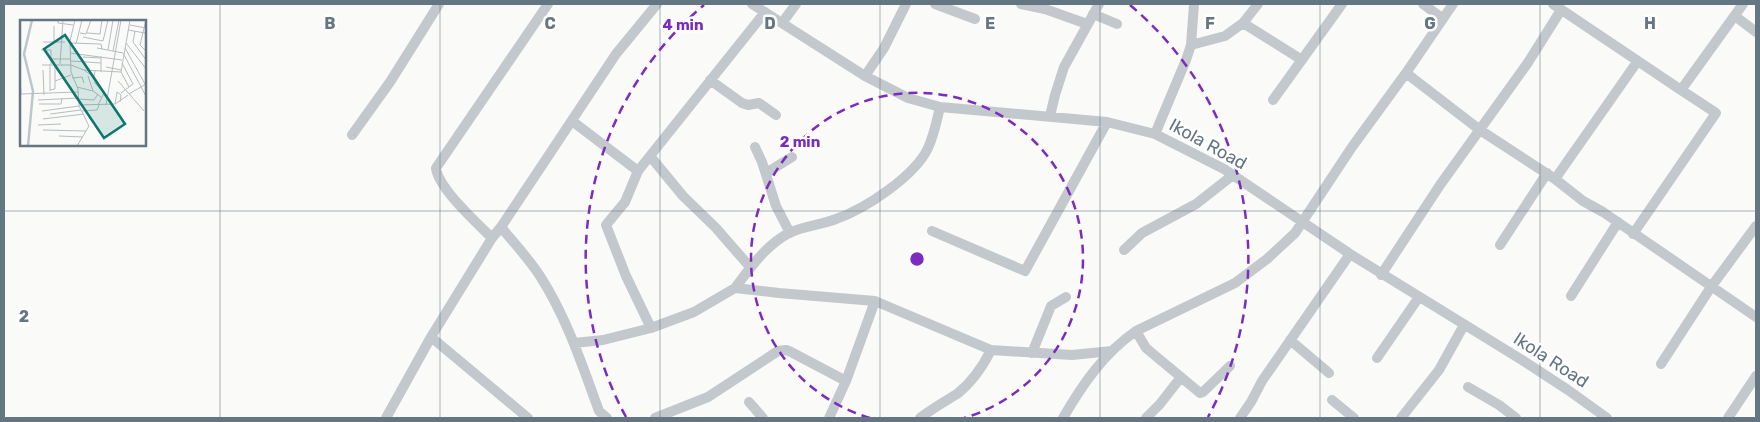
<svg xmlns="http://www.w3.org/2000/svg" width="1760" height="422" font-family="Rubik,sans-serif">
<style>
.lines{fill:none;stroke-linecap:round;stroke-linejoin:round}
.minor{stroke:#c3c8cc;stroke-width:10}
.grid{fill:none;stroke:#657683;stroke-width:1;stroke-opacity:0.55}
.ring{fill:none;stroke:#7b2cbf;stroke-width:2.5;stroke-dasharray:9 6}
.labels{text-anchor:middle;dominant-baseline:central;stroke-width:5;stroke-linejoin:round;paint-order:stroke}
.street-label{font-size:18px;fill:#657683;stroke:#fff}
.inset-river{fill:none;stroke:#bbc7cb;stroke-width:2.5}
.inset-road{fill:none;stroke:#b5bdc2;stroke-width:1}
.view{fill:#0f766e;fill-opacity:0.15;stroke:#0f766e;stroke-width:2.5}
.inset-edge{fill:none;stroke:#657683;stroke-width:2.5}
.grid-label{font-size:16px;text-anchor:middle;font-weight:bold;fill:#657683;stroke:#fff;stroke-width:5;stroke-linejoin:round;paint-order:stroke}
.centre{fill:#7b2cbf;stroke:#fff;stroke-width:2.5}
.ring-label{font-size:15px;text-anchor:middle;font-weight:bold;fill:#7b2cbf;stroke:#fff;stroke-width:5;stroke-linejoin:round;paint-order:stroke}
</style>
<rect width="100%" height="100%" fill="#fafaf8"/>
<g class="lines">
<path class="minor" d="M 752,4 L 865,76 L 908,98 L 940,107 L 1107,122 L 1155,134 L 1224,169 L 1350,254 L 1522,360 L 1568,390 L 1607,418
M 935,4 L 975,19
M 1021,4 L 1045,9 L 1087,24
M 1423,4 L 1442,18
M 1553,4 L 1681,90 L 1743,4
M 1093,14 L 1117,24
M 1735,16 L 1756,32
M 782,23 L 796,4
M 1243,23 L 1302,60
M 1191,45 L 1225,36 L 1243,23 L 1258,4
M 1406,73 L 1480,130 L 1555,179 L 1583,201 L 1603,212 L 1756,317
M 865,76 L 884,48 L 906,4
M 710,80 L 742,103 L 748,105 L 759,103 L 776,115
M 1273,100 L 1342,4
M 1050,116 L 1055,95 L 1064,67 L 1099,4
M 572,121 L 638,171
M 1155,134 L 1186,60 L 1191,45 L 1194,4
M 352,135 L 390,82 L 439,4
M 755,147 L 762,162 L 776,206 L 790,233
M 650,156 L 683,196 L 716,228 L 750,267
M 766,173 L 792,157
M 1555,179 L 1637,62
M 501,227 C 514,243 529,259 540,276 C 567,318 582,365 599,411 L 607,418
M 932,231 L 1025,271 L 1107,122
M 1633,234 L 1716,113 L 1681,90
M 492,238 C 477,223 438,188 436,168 L 548,4
M 1500,245 L 1547,173
M 1124,250 L 1142,233 L 1196,204 L 1233,175
M 1381,275 L 1440,185 L 1527,64 L 1561,10
M 735,288 C 750,268 766,245 789,233 C 803,226 821,225 836,219 C 865,209 915,176 928,148 C 934,135 937,120 940,107
M 1571,296 L 1618,222
M 651,328 L 626,276 L 606,225 L 625,202 L 638,171 L 765,12
M 1136,331 L 1146,348 L 1200,393 L 1203,392 L 1230,366
M 431,337 L 528,418
M 1290,340 L 1329,373
M 574,343 L 603,340 L 651,328 L 694,312 L 735,288 L 779,293 L 875,301 L 991,350
M 1032,353 L 1051,306 L 1066,297
M 1377,358 L 1419,297
M 1661,364 L 1711,287 L 1756,226
M 1468,387 L 1499,405 L 1516,418
M 1332,400 L 1354,418
M 749,402 L 763,418
M 386,418 L 431,337 L 492,238 L 501,227 L 616,54 L 657,4
M 655,418 L 708,397 L 778,351 L 786,350 L 791,352 L 846,381
M 829,418 L 846,381 L 875,301
M 920,418 C 932,409 944,402 957,394 C 971,383 983,366 991,350 L 1072,355 L 1112,351
M 1063,418 C 1082,385 1104,353 1136,331 L 1235,283 L 1267,259 L 1295,233 L 1352,147 L 1406,73 L 1453,4
M 1146,418 L 1160,404 L 1181,377
M 1240,418 L 1251,402 L 1262,381 L 1350,254
M 1401,418 L 1439,370 L 1464,325
M 1728,418 L 1756,376"/>
</g>
<path class="grid" d="M 220,4 L 220,418M 440,4 L 440,418M 660,4 L 660,418M 880,4 L 880,418M 1100,4 L 1100,418M 1320,4 L 1320,418M 1540,4 L 1540,418M 4,211 L 1756,211"/>
<g class="ring">
<path d="M870 418A166 166 0 1 1 964 418"/>
<path d="M626 417A331 331 0 0 1 704 5M1130 5A331 331 0 0 1 1208 417"/>
</g>
<g class="labels">
<g class="street-label">
<text transform="translate(1208 144) rotate(29)">Ikola Road</text>
<text transform="translate(1551 360) rotate(33)">Ikola Road</text>
</g>
</g>
<g transform="translate(20 20)">
<rect width="126" height="126" fill="#fafaf8"/>
<path class="inset-river" d="M 8,126 L 13,71 L 4,34 L 12,0"/>
<path class="inset-road" d="M 38,0 L 38,3 L 53,5M 55,0 L 50,21 L 51,52 L 58,69 L 59,86 L 69,106 L 57,126M 126,0 L 120,25 L 127,32M 110,5 L 126,8M 34,6 L 34,22M 0,7 L 0,36M 108,10 L 125,13M 115,11 L 113,22 L 127,41M 60,13 L 66,14 L 71,0M 67,13 L 80,14 L 82,0M 63,17 L 83,21 L 88,0M 23,22 L 45,22M 50,23 L 81,24 L 82,29M 106,23 L 127,50M 56,24 L 62,0M 77,28 L 103,33 L 127,78M 105,28 L 125,64M 21,30 L 31,30 L 31,44M 88,30 L 93,0M 93,31 L 99,0M 50,33 L 102,40M 63,37 L 81,38M 31,39 L 51,39M 51,41 L 81,43M 30,44 L 30,71M 40,44 L 43,0M 22,45 L 51,45 L 64,50 L 101,52 L 109,67M 86,47 L 101,50M 23,50 L 24,75M 64,50 L 74,57 L 75,51M 81,52 L 81,36M 101,52 L 110,0M 68,56 L 73,71 L 81,77M 0,58 L 1,73M 52,58 L 62,57 L 64,63M 35,61 L 51,55M 98,61 L 124,91M 74,62 L 84,73 L 78,85M 57,67 L 73,71M 30,70 L 35,69 L 35,45M 101,73 L 113,64 L 102,43M 0,74 L 58,72M 109,74 L 126,64M 58,79 L 74,80 L 78,74M 18,80 L 58,78M 19,84 L 41,84 L 42,78M 95,84 L 97,72 L 101,75 L 100,82M 59,85 L 95,84 L 108,75M 86,85 L 101,0M 22,91 L 59,86M 62,91 L 77,90 L 79,85M 30,94 L 61,90M 23,99 L 64,94M 18,105 L 41,104M 23,110 L 66,111M 39,116 L 63,117"/>
<path class="view" d="M 45,15 L 105,104 L 84,118 L 24,29 Z"/>
<rect width="126" height="126" class="inset-edge"/>
</g>
<g class="grid-label">
<text x="330" y="29">B</text>
<text x="550" y="29">C</text>
<text x="770" y="29">D</text>
<text x="990" y="29">E</text>
<text x="1210" y="29">F</text>
<text x="1430" y="29">G</text>
<text x="1650" y="29">H</text>
<text x="24" y="322">2</text>
</g>
<circle cx="917" cy="259" r="8" class="centre"/>
<g class="ring-label">
<text x="683" y="30">4 min</text>
<text x="800" y="147">2 min</text>
</g>
<rect width="1760" height="422" fill="none" stroke="#657683" stroke-width="10"/>
</svg>
